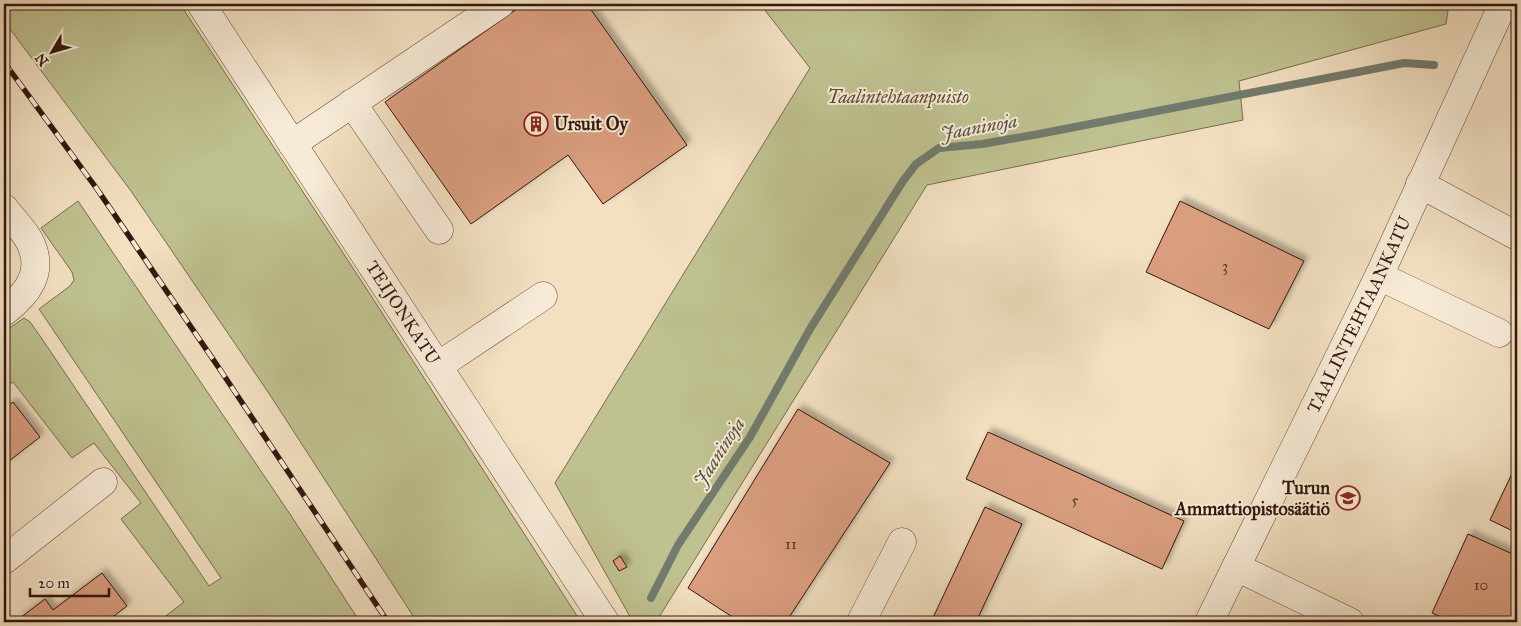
<svg xmlns="http://www.w3.org/2000/svg" width="1521" height="626" font-family="'IM FELL Great Primer',serif">
<style>
.green{fill:#bfc190;stroke:#786c4e}
.lines{fill:none;stroke-linecap:round;stroke-linejoin:round}
.stream{stroke:#727b6d;stroke-width:8}
.building{fill:#da9e7f;stroke:#32170c;filter:url(#shadow)}
.minor-casing{stroke:#624939;stroke-width:29}
.minor{stroke:#f7ebd7;stroke-width:28}
.rail-casing{stroke:#32170c;stroke-width:5.5}
.rail{stroke:#f7ebd7;stroke-width:4;stroke-dasharray:11;stroke-linecap:butt}
.labels{text-anchor:middle;dominant-baseline:central;stroke-width:4;stroke-linejoin:round;paint-order:stroke}
.number-label{font-size:15px;fill:#5c3929}
.park-label{font-size:18px;font-style:italic;fill:#5c4a34;stroke:#f7ebd7}
.poi-label{font-size:18px;font-weight:bold;fill:#32170c;stroke:#f7ebd7;text-anchor:start}
.street-label{font-size:18px;fill:#32170c;stroke:#f7ebd7}
.water-label{font-size:19px;font-style:italic;fill:#575144;stroke:#f7ebd7}
</style>
<defs>
<filter id="shadow"><feDropShadow dx="4.5" dy="-4.5" stdDeviation="2.5" flood-color="#0004"/></filter>
</defs>
<rect width="100%" height="100%" fill="#f2e0c1"/>
<filter id="stains"><feTurbulence type="fractalNoise" baseFrequency=".004" numOctaves="4"/><feColorMatrix values="0 0 0 0 .2 0 0 0 0 .09 0 0 0 0 .02 0 0 0 .5 -.17"/></filter>
<radialGradient id="worn" r=".72"><stop offset=".6" stop-color="#630" stop-opacity="0"/><stop offset="1" stop-color="#630" stop-opacity=".3"/></radialGradient>
<path class="green" d="M 4,4 L 180,4 L 366,288 L 581,622 L 417,622 L 270,395 L 131,191 L 4,21 Z
M 760,4 L 1449,4 L 1446,24 L 1239,81 L 1243,120 L 927,185 L 656,622 L 633,622 L 555,483 L 810,68 Z
M 78,201 L 290,514 L 360,622 L 158,622 L 184,602 L 121,519 L 141,503 L 94,443 L 72,458 L 13,382 L 4,389 L 4,332 L 24,318 L 30,322 L 40,336 L 209,586 L 221,578 L 39,309 L 70,286 L 74,280 L 72,272 L 41,228 Z"/>
<g class="lines">
<path class="stream" d="M 1515,97 L 1517,98
M 651,598 L 678,545 L 750,437 L 810,329 L 903,181 L 916,164 L 939,148 L 982,144 L 1039,134 L 1404,63 L 1434,65"/>
</g>
<path class="building" d="M 524,4 L 587,4 L 687,145 L 603,204 L 568,155 L 471,224 L 385,102 Z
M 1180,201 L 1304,261 L 1269,329 L 1146,272 Z
M 13,402 L 40,437 L 4,465 L 4,409 Z
M 798,409 L 890,463 L 786,622 L 740,622 L 688,588 Z
M 988,432 L 1184,521 L 1162,569 L 966,479 Z
M 1517,463 L 1517,533 L 1490,520 Z
M 985,507 L 1022,524 L 976,622 L 931,622 Z
M 1468,534 L 1517,556 L 1517,622 L 1453,622 L 1432,613 Z
M 620,556 L 627,567 L 619,571 L 613,561 Z
M 102,573 L 127,606 L 106,622 L 15,622 L 45,599 L 53,610 Z"/>
<g class="lines">
<g class="minor-casing">
<g id="minor">
<path id="s1" d="M 201,4 L 605,622"/>
<path d="M 352,103 L 439,230"/>
<path d="M 292,144 L 500,4"/>
<path d="M 1420,184 L 1517,236"/>
<path d="M 4,208 C 12,219 24,230 30,242 C 45,273 27,294 4,312"/>
<path d="M 1379,276 L 1499,333"/>
<path d="M 438,366 L 543,296"/>
<path d="M 4,560 L 103,482"/>
<path d="M 1236,567 L 1350,622"/>
<path d="M 861,622 L 902,542"/>
<path id="s2" d="M 1209,622 L 1379,276 L 1503,4"/>
</g>
</g>
<use href="#minor" class="minor"/>
<g class="rail-casing">
<path id="rail" d="M 4,62 L 97,189 L 221,371 L 388,622"/>
</g>
<use href="#rail" class="rail"/>
</g>
<defs>
<g id="building-ring" transform="scale(1.25)"><circle r="9.5" fill="#f7ebd7" stroke="#8f2418" stroke-width="1.5"/><path d="M-4-6H4V6H1V3H-1V6H-4ZM-2.5-4.3h1.7v1.8h-1.7ZM.8-4.3h1.7v1.8H.8ZM-2.5-1h1.7V.8h-1.7ZM.8-1h1.7V.8H.8Z" fill="#8f2418"/></g>
<g id="school-ring" transform="scale(1.25)"><circle r="9.5" fill="#f7ebd7" stroke="#8f2418" stroke-width="1.5"/><path d="M0-5L7-2L0 1L-7-2ZM-4 1L0 2.5L4 1V4Q0 6-4 4Z" fill="#8f2418"/></g>
</defs>
<g fill-rule="evenodd">
<use href="#building-ring" x="536" y="124"/>
<use href="#school-ring" x="1348" y="498"/>
</g>
<g class="labels">
<g class="number-label">
<text x="1225" y="266">3</text>
<text x="1075" y="500">5</text>
<text x="791" y="544">11</text>
<text x="1481" y="585">10</text>
</g>
<g class="park-label">
<text x="898" y="97">Taalintehtaanpuisto</text>
</g>
<g class="poi-label">
<text x="554" y="124">Ursuit Oy</text>
<text x="1330" y="488" text-anchor="end">Turun<tspan x="1330" dy="21">Ammattiopistosäätiö</tspan></text>
</g>
<g class="street-label">
<text stroke="none"><textPath href="#s1" startOffset="369">TEIJONKATU</textPath></text>
<text stroke="none"><textPath href="#s2" startOffset="342">TAALINTEHTAANKATU</textPath></text>
</g>
<g class="water-label">
<text transform="translate(979 127) rotate(-10)">Jaaninoja</text>
<text transform="translate(719 452) rotate(-57)">Jaaninoja</text>
</g>
</g>
<rect width="1521" height="626" fill="none" stroke="#f2e0c1" stroke-width="20"/>
<rect x="5" y="5" width="1511" height="616" fill="none" stroke="#32170c" stroke-width="2.5"/>
<rect x="10" y="10" width="1501" height="606" fill="none" stroke="#32170c"/>
<g transform="translate(52 52) rotate(232)" stroke="#f7ebd7" stroke-width="4" paint-order="stroke">
<path d="M0-4L9 19L0 12L-9 19Z" fill="#32170c"/>
<text y="-8" font-size="14" font-weight="bold" text-anchor="middle" fill="#32170c">N</text>
</g>
<path d="M30 588v8h79v-8" fill="none" stroke="#32170c" stroke-width="2.5"/>
<text x="38" y="588" font-size="15" fill="#32170c" stroke="#f7ebd7" stroke-width="4" paint-order="stroke">20 m</text>
<rect width="100%" height="100%" filter="url(#stains)"/>
<rect width="100%" height="100%" fill="url(#worn)"/>
</svg>
